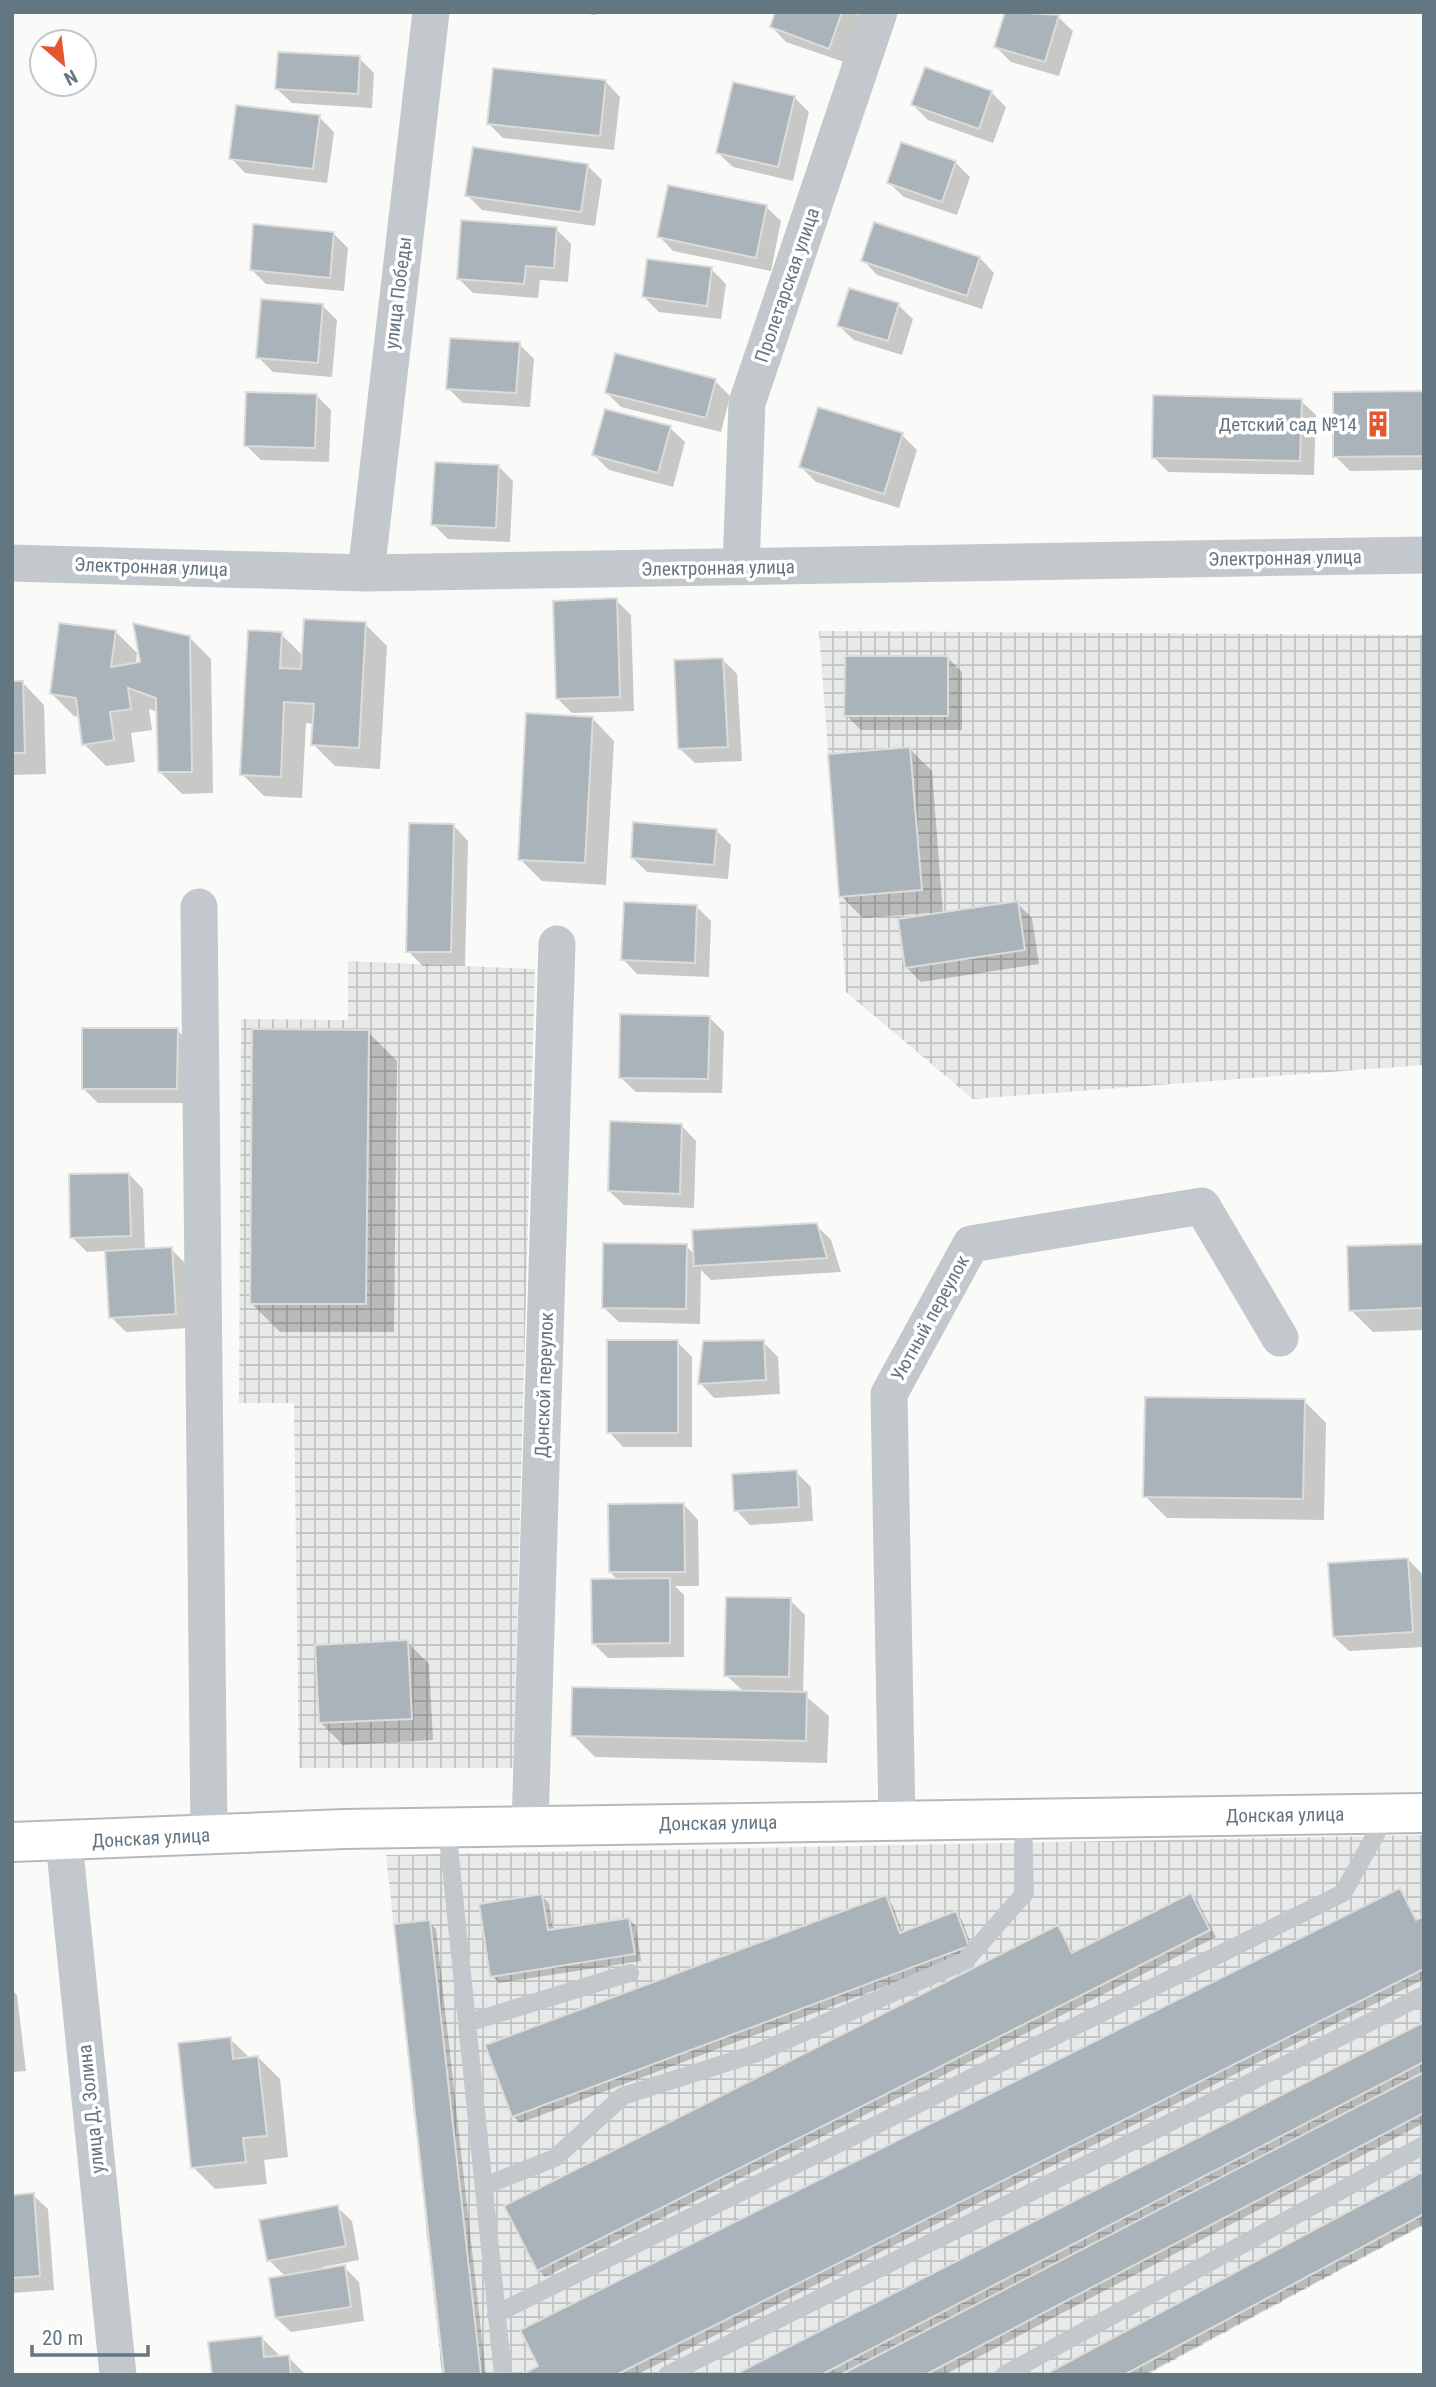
<svg xmlns="http://www.w3.org/2000/svg" width="1436" height="2387" font-family="'Roboto Condensed',sans-serif">
<style>
.industrial{fill:url(#industrial-grid)}
.shadow{fill:#0003}
.building{fill:#aab3b9;stroke:#dcdcda;stroke-width:2}
.lines{fill:none;stroke-linecap:round;stroke-linejoin:round}
.secondary-casing{stroke:#b3babf;stroke-width:42}
.lane{stroke:#c3c8cc;stroke-width:18}
.street{stroke:#c3c8cc;stroke-width:37}
.secondary{stroke:#fff;stroke-width:38}
.labels{text-anchor:middle;dominant-baseline:central;stroke-width:7;stroke-linejoin:round;paint-order:stroke}
.street-label{font-size:19px;fill:#657683;stroke:#fff}
.poi-label{font-size:19px;fill:#657683;stroke:#fff;text-anchor:end}
</style>
<defs>
<pattern id="industrial-grid" width="8" height="8" patternUnits="userSpaceOnUse" patternTransform="scale(1.75)"><rect width="8" height="8" fill="#e8e9e9"/><path d="M0 4h8M4 0v8" fill="none" stroke="#c0c1c2"/></pattern>
</defs>
<rect width="100%" height="100%" fill="#fafaf8"/>
<path class="industrial" d="M 819,631 L 1424,635 L 1424,1065 L 973,1099 L 846,992 Z
M 348,961 L 535,969 L 513,1768 L 299,1768 L 294,1403 L 239,1403 L 241,1019 L 348,1020 Z
M 1424,1835 L 1424,2225 L 1147,2375 L 442,2375 L 386,1855 Z"/>
<path class="shadow" d="M 573,12 L 596,12 L 596,15 Z
M 777,12 L 855,12 L 860,17 L 844,62 L 786,42 L 772,27 Z
M 1007,12 L 1043,12 L 1058,17 L 1073,31 L 1059,76 L 1011,62 L 996,47 Z
M 359,58 L 374,73 L 372,108 L 292,103 L 277,89 Z
M 606,82 L 620,97 L 614,150 L 503,138 L 488,123 Z
M 991,92 L 1006,107 L 993,143 L 928,120 L 913,105 Z
M 794,97 L 809,112 L 793,181 L 733,167 L 718,153 Z
M 319,117 L 334,132 L 327,183 L 245,173 L 231,158 Z
M 955,162 L 970,177 L 957,215 L 904,197 L 889,183 Z
M 587,165 L 602,180 L 595,226 L 482,210 L 467,195 Z
M 766,207 L 781,221 L 771,271 L 673,251 L 659,236 Z
M 875,224 L 980,258 L 994,273 L 982,309 L 877,275 L 863,260 Z
M 556,229 L 571,244 L 568,282 L 540,280 L 538,298 L 473,293 L 458,278 Z
M 334,234 L 348,248 L 344,291 L 266,284 L 251,269 Z
M 711,269 L 726,284 L 721,319 L 659,312 L 644,297 Z
M 322,305 L 337,320 L 332,377 L 273,372 L 258,357 Z
M 898,305 L 913,319 L 902,355 L 854,340 L 839,326 Z
M 519,344 L 534,359 L 530,407 L 463,403 L 448,388 Z
M 715,381 L 730,396 L 721,432 L 621,407 L 606,392 Z
M 1424,392 L 1424,470 L 1350,471 L 1335,456 Z
M 316,395 L 331,410 L 329,462 L 261,460 L 246,445 Z
M 1301,401 L 1316,415 L 1314,475 L 1168,472 L 1154,457 Z
M 670,428 L 685,442 L 673,487 L 609,470 L 594,455 Z
M 902,435 L 917,450 L 899,508 L 816,482 L 801,467 Z
M 499,467 L 513,481 L 510,542 L 448,539 L 433,524 Z
M 616,600 L 631,615 L 634,711 L 572,713 L 557,698 Z
M 365,624 L 387,646 L 380,769 L 335,766 L 313,744 L 314,724 L 306,723 L 302,798 L 264,796 L 242,774 L 281,634 L 303,656 Z
M 115,631 L 137,653 L 136,664 L 189,637 L 211,659 L 213,793 L 182,794 L 160,772 L 158,712 L 149,709 L 152,730 L 131,733 L 135,762 L 106,766 L 84,744 L 81,717 L 74,716 L 52,694 Z
M 947,657 L 962,672 L 962,730 L 861,730 L 846,715 Z
M 722,659 L 737,674 L 742,761 L 695,763 L 680,749 Z
M 22,682 L 44,705 L 46,774 L 12,775 L 12,683 Z
M 592,718 L 614,741 L 606,885 L 542,881 L 520,859 Z
M 910,749 L 932,771 L 943,914 L 1017,903 L 1032,918 L 1039,964 L 921,982 L 906,967 L 931,913 L 863,918 L 841,896 Z
M 454,826 L 468,841 L 465,966 L 423,966 L 408,951 Z
M 717,831 L 731,845 L 728,879 L 647,872 L 633,858 Z
M 696,906 L 711,921 L 709,977 L 637,974 L 623,959 Z
M 709,1017 L 724,1032 L 722,1093 L 636,1092 L 621,1078 Z
M 177,1030 L 192,1045 L 191,1103 L 98,1103 L 83,1088 Z
M 368,1032 L 397,1061 L 394,1332 L 280,1332 L 252,1304 Z
M 682,1126 L 696,1141 L 694,1208 L 624,1205 L 609,1191 Z
M 129,1174 L 143,1189 L 145,1251 L 171,1249 L 186,1264 L 190,1328 L 126,1332 L 111,1317 L 107,1251 L 87,1252 L 72,1237 Z
M 816,1225 L 831,1240 L 841,1272 L 711,1280 L 701,1270 L 700,1324 L 619,1322 L 604,1308 L 686,1246 L 695,1255 Z
M 1424,1245 L 1424,1330 L 1373,1332 L 1351,1310 Z
M 677,1342 L 692,1357 L 692,1447 L 623,1447 L 609,1432 Z
M 763,1342 L 778,1357 L 780,1394 L 714,1398 L 700,1383 Z
M 1304,1401 L 1326,1423 L 1324,1520 L 1167,1518 L 1145,1496 Z
M 796,1472 L 811,1487 L 813,1521 L 750,1525 L 736,1510 Z
M 684,1505 L 698,1520 L 699,1586 L 675,1586 L 684,1595 L 684,1657 L 608,1658 L 593,1643 L 619,1581 L 610,1572 Z
M 1408,1559 L 1422,1574 L 1424,1647 L 1349,1651 L 1334,1637 Z
M 790,1600 L 805,1615 L 803,1694 L 829,1716 L 827,1763 L 595,1757 L 573,1735 L 744,1692 L 726,1675 Z
M 407,1642 L 429,1664 L 433,1740 L 343,1745 L 321,1723 Z
M 1399,1890 L 1418,1921 L 1424,1918 L 1424,1979 L 636,2375 L 525,2375 Z
M 1191,1895 L 1198,1902 L 1216,1937 L 545,2277 L 539,2270 L 1058,1927 L 1075,1954 Z
M 542,1896 L 549,1903 L 553,1931 L 629,1919 L 636,1926 L 641,1961 L 499,1983 L 492,1976 Z
M 885,1897 L 892,1904 L 903,1933 L 956,1913 L 962,1920 L 974,1953 L 520,2123 L 513,2116 Z
M 429,1922 L 436,1929 L 486,2375 L 446,2375 Z
M 12,1990 L 17,1995 L 26,2071 L 12,2072 Z
M 1424,2024 L 1424,2123 L 944,2375 L 738,2375 Z
M 230,2039 L 250,2058 L 258,2057 L 280,2079 L 288,2157 L 264,2160 L 267,2184 L 215,2189 L 193,2167 Z
M 1424,2173 L 1424,2224 L 1144,2375 L 1048,2375 Z
M 33,2195 L 48,2209 L 54,2290 L 12,2293 L 12,2196 Z
M 337,2207 L 352,2221 L 359,2260 L 323,2267 L 324,2271 L 344,2267 L 359,2282 L 364,2321 L 291,2332 L 276,2318 L 286,2277 L 269,2260 Z
M 261,2337 L 281,2357 L 288,2357 L 306,2375 L 214,2375 Z"/>
<path class="building" d="M 775,12 L 842,12 L 829,49 L 770,27 Z
M 1005,12 L 1059,15 L 1045,62 L 994,47 Z
M 278,52 L 360,56 L 358,94 L 275,89 Z
M 925,67 L 992,91 L 979,129 L 911,105 Z
M 493,68 L 606,80 L 600,136 L 487,124 Z
M 733,82 L 795,96 L 778,167 L 716,153 Z
M 236,105 L 320,115 L 313,169 L 229,159 Z
M 901,142 L 956,161 L 942,202 L 887,183 Z
M 473,147 L 588,164 L 581,212 L 465,196 Z
M 668,185 L 767,205 L 756,258 L 657,237 Z
M 461,220 L 557,227 L 554,268 L 526,266 L 524,284 L 457,279 Z
M 874,222 L 980,257 L 967,296 L 861,261 Z
M 253,224 L 334,232 L 330,278 L 250,270 Z
M 647,259 L 712,267 L 707,306 L 642,297 Z
M 849,288 L 899,303 L 888,341 L 837,326 Z
M 261,299 L 323,304 L 318,363 L 256,358 Z
M 450,338 L 520,342 L 516,393 L 446,389 Z
M 615,353 L 716,379 L 706,418 L 605,393 Z
M 1424,391 L 1424,456 L 1333,457 L 1333,392 Z
M 246,392 L 317,394 L 315,448 L 244,446 Z
M 1153,395 L 1302,399 L 1300,461 L 1152,458 Z
M 818,407 L 903,433 L 884,494 L 799,467 Z
M 605,409 L 671,426 L 658,473 L 592,455 Z
M 435,462 L 499,465 L 496,528 L 431,525 Z
M 617,598 L 620,697 L 556,699 L 553,601 Z
M 304,619 L 366,622 L 359,748 L 311,745 L 314,704 L 284,702 L 281,777 L 240,775 L 248,630 L 282,632 L 280,668 L 301,669 Z
M 59,623 L 116,630 L 111,667 L 140,662 L 133,623 L 190,636 L 192,772 L 158,772 L 156,698 L 128,688 L 131,709 L 110,712 L 114,740 L 82,745 L 76,698 L 50,694 Z
M 845,656 L 948,656 L 948,716 L 844,716 Z
M 723,658 L 728,747 L 678,749 L 674,660 Z
M 12,681 L 23,681 L 25,753 L 12,753 Z
M 526,713 L 593,717 L 585,863 L 518,860 Z
M 910,747 L 922,890 L 839,897 L 828,754 Z
M 633,822 L 717,829 L 714,865 L 631,858 Z
M 409,823 L 454,824 L 451,952 L 406,952 Z
M 1018,901 L 1025,950 L 905,968 L 898,919 Z
M 624,902 L 697,905 L 695,963 L 621,960 Z
M 620,1014 L 710,1016 L 708,1079 L 619,1078 Z
M 82,1028 L 178,1028 L 177,1089 L 82,1089 Z
M 252,1029 L 369,1030 L 366,1304 L 250,1304 Z
M 610,1121 L 682,1124 L 680,1194 L 608,1191 Z
M 129,1173 L 131,1236 L 70,1238 L 69,1174 Z
M 817,1223 L 827,1258 L 694,1266 L 692,1230 Z
M 603,1243 L 687,1244 L 686,1309 L 602,1308 Z
M 1424,1244 L 1424,1308 L 1349,1311 L 1347,1246 Z
M 172,1247 L 176,1314 L 109,1318 L 105,1251 Z
M 607,1340 L 678,1340 L 678,1433 L 607,1433 Z
M 764,1340 L 766,1380 L 698,1384 L 703,1341 Z
M 1145,1397 L 1305,1399 L 1303,1499 L 1143,1497 Z
M 797,1470 L 799,1507 L 734,1511 L 732,1474 Z
M 684,1503 L 685,1572 L 609,1572 L 608,1504 Z
M 1408,1558 L 1413,1632 L 1333,1637 L 1328,1563 Z
M 670,1578 L 670,1643 L 592,1644 L 591,1579 Z
M 726,1597 L 791,1598 L 789,1677 L 724,1676 Z
M 408,1640 L 412,1719 L 319,1723 L 315,1645 Z
M 572,1687 L 807,1692 L 806,1741 L 571,1736 Z
M 1400,1888 L 1416,1920 L 1424,1916 L 1424,1969 L 616,2375 L 521,2375 L 538,2366 L 520,2330 Z
M 1191,1893 L 1210,1930 L 537,2271 L 504,2206 L 1058,1925 L 1072,1953 Z
M 542,1894 L 548,1930 L 629,1918 L 635,1954 L 490,1977 L 479,1904 Z
M 886,1895 L 900,1933 L 956,1911 L 969,1946 L 512,2117 L 485,2045 Z
M 430,1920 L 481,2375 L 444,2375 L 394,1924 Z
M 1424,2022 L 1424,2062 L 821,2375 L 734,2375 Z
M 231,2037 L 233,2059 L 258,2056 L 267,2136 L 243,2138 L 246,2162 L 191,2168 L 178,2043 Z
M 1424,2072 L 1424,2113 L 925,2375 L 840,2375 Z
M 1424,2171 L 1424,2214 L 1124,2375 L 1044,2375 Z
M 34,2193 L 40,2276 L 12,2278 L 12,2195 Z
M 338,2205 L 346,2246 L 267,2261 L 259,2220 Z
M 345,2265 L 351,2307 L 275,2318 L 269,2278 Z
M 262,2336 L 264,2357 L 289,2355 L 291,2375 L 212,2375 L 208,2342 Z"/>
<g class="lines">
<g class="secondary-casing">
<path id="secondary" d="M 12,1842 L 344,1829 L 1424,1813"/>
</g>
<path class="lane" d="M 447,1827 L 503,2375
M 467,2023 L 630,1973
M 484,2186 L 555,2158 L 623,2096 L 757,2053 L 965,1961 L 1025,1893 L 1023,1819
M 496,2314 L 1343,1893 L 1387,1814
M 667,2375 L 1424,1995
M 1004,2375 L 1424,2145"/>
<path class="street" d="M 12,563 L 366,573 L 1424,555
M 741,567 L 747,403 L 879,12
M 366,573 L 431,12
M 199,907 L 209,1835
M 897,1821 L 889,1394 L 971,1244 L 1202,1206 L 1280,1338
M 530,1826 L 557,944
M 64,1842 L 118,2375"/>
<use href="#secondary" class="secondary"/>
</g>
<defs>
<g id="building-bare" transform="scale(2.1)"><path d="M-4-6H4V6H1V3H-1V6H-4ZM-2.5-4.3h1.7v1.8h-1.7ZM.8-4.3h1.7v1.8H.8ZM-2.5-1h1.7V.8h-1.7ZM.8-1h1.7V.8H.8Z" fill="#e4572e" stroke="#fff" stroke-width="2.5" paint-order="stroke"/></g>
</defs>
<g fill-rule="evenodd">
<use href="#building-bare" x="1378" y="424"/>
</g>
<g class="labels">
<g class="street-label">
<text transform="translate(787 285) rotate(-71)">Пролетарская улица</text>
<text transform="translate(398 293) rotate(-83)">улица Победы</text>
<text transform="translate(1285 558) rotate(-1)">Электронная улица</text>
<text transform="translate(151 567) rotate(2)">Электронная улица</text>
<text transform="translate(718 568) rotate(-1)">Электронная улица</text>
<text transform="translate(930 1318) rotate(-61)">Уютный переулок</text>
<text transform="translate(544 1385) rotate(-88)">Донской переулок</text>
<text transform="translate(1285 1815) rotate(-1)">Донская улица</text>
<text transform="translate(718 1823) rotate(-1)">Донская улица</text>
<text transform="translate(151 1838) rotate(-3)">Донская улица</text>
<text transform="translate(91 2109) rotate(-96)">улица Д. Золина</text>
</g>
<g class="poi-label">
<text x="1357" y="424">Детский сад №14</text>
</g>
</g>
<rect width="1436" height="2387" fill="none" stroke="#657683" stroke-width="28"/>
<g transform="translate(63 63) rotate(152)"><circle r="33" fill="#ffffff" stroke="#c1c8cd" stroke-width="2"/>
<path d="M0-5L12 26L0 18L-12 26Z" fill="#e4572e"/>
<text y="-10" font-size="19" font-weight="bold" text-anchor="middle" fill="#657683">N</text>
</g>
<path d="M32 2345v10h116v-10" fill="none" stroke="#657683" stroke-width="3.5"/>
<text x="42" y="2345" font-size="21" fill="#657683" stroke="#ffffff" stroke-width="5" paint-order="stroke">20 m</text>
</svg>
